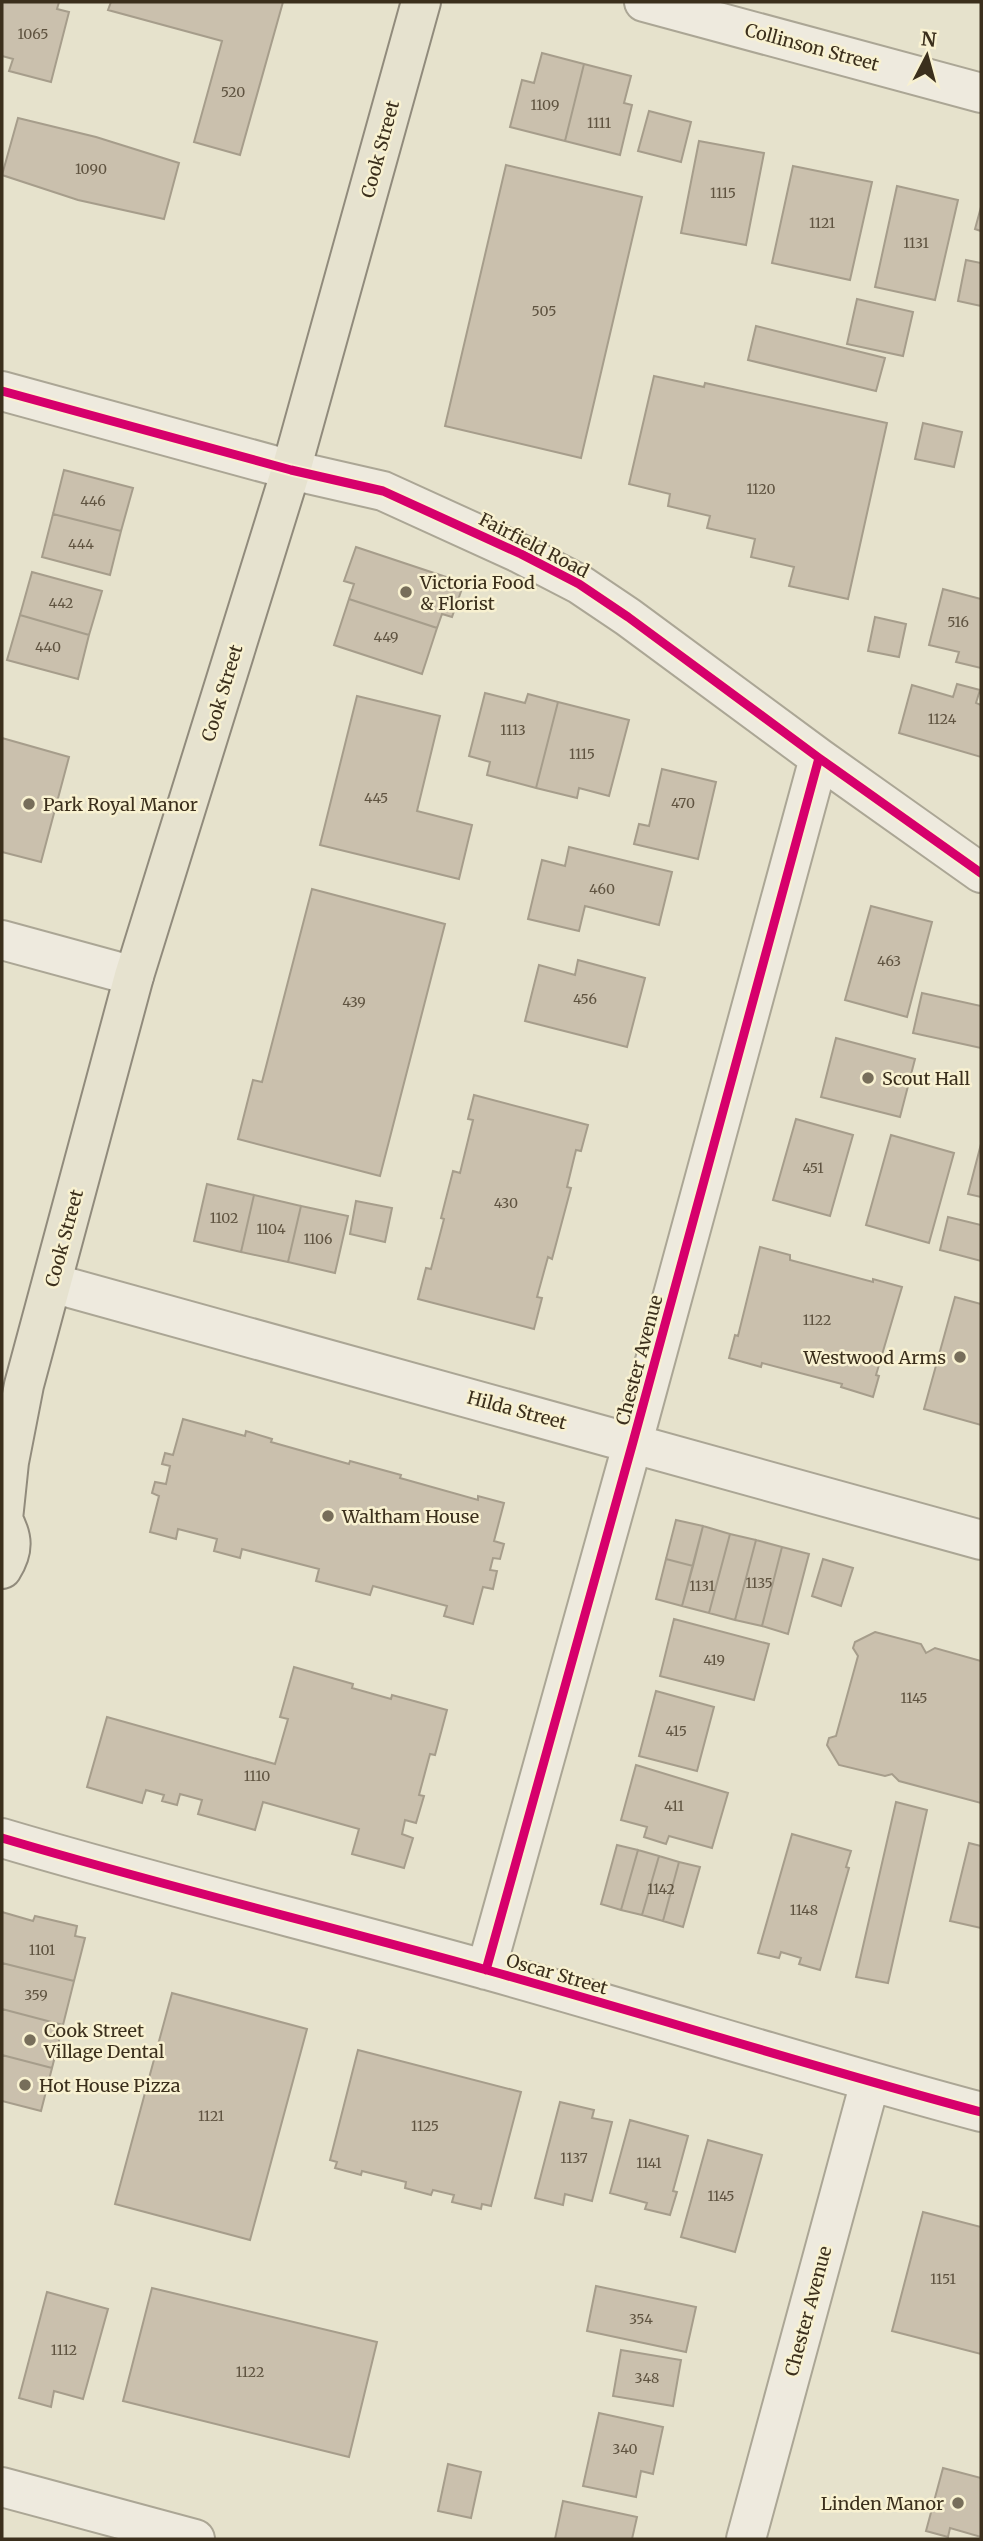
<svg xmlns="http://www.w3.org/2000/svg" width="983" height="2541" font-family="Merriweather,serif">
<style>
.building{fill:#cac0ad;stroke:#a69d8b;stroke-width:2}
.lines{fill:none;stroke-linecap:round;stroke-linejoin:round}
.minor-casing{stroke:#aba695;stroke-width:42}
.major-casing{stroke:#918b7c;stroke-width:42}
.minor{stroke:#eeeade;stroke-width:38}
.major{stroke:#e6e2cf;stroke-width:38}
.cycleway-casing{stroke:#f8f1d1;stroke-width:13}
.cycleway{stroke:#d6006c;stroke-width:9}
.poi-dot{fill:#776e5a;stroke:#f8f1d1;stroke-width:2.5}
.labels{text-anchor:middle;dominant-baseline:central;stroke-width:5;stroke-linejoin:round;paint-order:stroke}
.number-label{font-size:14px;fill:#5f5340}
.street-label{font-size:18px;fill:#3b2f1c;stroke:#f8f1d1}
.poi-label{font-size:18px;fill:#3b2f1c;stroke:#f8f1d1;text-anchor:start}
</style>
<rect width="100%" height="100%" fill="#e6e2cc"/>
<path class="building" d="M 2,2 L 59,2 L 57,9 L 69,12 L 51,82 L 9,71 L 13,59 L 2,56 Z
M 111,2 L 283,2 L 240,155 L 194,142 L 222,41 L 108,10 Z
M 542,53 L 584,64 L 565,141 L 510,127 L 522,80 L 534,83 Z
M 584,64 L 631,76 L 624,103 L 632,105 L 620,155 L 565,141 Z
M 649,111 L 691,122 L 681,162 L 638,151 Z
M 18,118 L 96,137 L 179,163 L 164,219 L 78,200 L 2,175 Z
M 699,141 L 764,153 L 746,245 L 681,233 Z
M 506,165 L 642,197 L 581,458 L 445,426 Z
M 793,166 L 872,182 L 850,280 L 772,263 Z
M 897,186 L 958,200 L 935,300 L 875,287 Z
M 981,207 L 981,231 L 975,229 Z
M 966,260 L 981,263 L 981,306 L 958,301 Z
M 857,299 L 913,312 L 903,356 L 847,344 Z
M 756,326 L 885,358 L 876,391 L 748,360 Z
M 654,376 L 704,387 L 705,383 L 887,423 L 848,599 L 789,586 L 794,567 L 751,557 L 755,539 L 707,528 L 710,516 L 668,506 L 670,494 L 629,484 Z
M 923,423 L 962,432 L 954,467 L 915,459 Z
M 64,470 L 133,488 L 121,531 L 53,514 Z
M 53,514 L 121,531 L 110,575 L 42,557 Z
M 356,547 L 464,583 L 452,617 L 442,614 L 437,628 L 349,599 L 354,584 L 344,581 Z
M 32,572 L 102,591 L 89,635 L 20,615 Z
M 943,589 L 981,599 L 981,668 L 956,662 L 959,652 L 929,645 Z
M 349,599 L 437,628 L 422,674 L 334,645 Z
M 20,615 L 89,635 L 78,679 L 7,660 Z
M 875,617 L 906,624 L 899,657 L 868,651 Z
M 957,684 L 980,690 L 976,703 L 981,705 L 981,757 L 899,733 L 912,685 L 953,697 Z
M 485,693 L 525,703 L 528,694 L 558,702 L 536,788 L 487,775 L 490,762 L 469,756 Z
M 357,696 L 440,716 L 417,811 L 472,825 L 459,879 L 320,845 Z
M 558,702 L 629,720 L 609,796 L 579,788 L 577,798 L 536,788 Z
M 2,738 L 69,757 L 41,862 L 2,852 Z
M 662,769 L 716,782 L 698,859 L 634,844 L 639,824 L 649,826 Z
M 569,847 L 672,872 L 659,925 L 585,906 L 579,931 L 528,919 L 542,860 L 565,866 Z
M 312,889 L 445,924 L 380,1176 L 238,1139 L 253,1080 L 262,1082 Z
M 871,906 L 932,922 L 907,1017 L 845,1000 Z
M 578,960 L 645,978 L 627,1047 L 525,1021 L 539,965 L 575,975 Z
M 922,993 L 981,1006 L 981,1048 L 913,1033 Z
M 836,1038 L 915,1059 L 900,1117 L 821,1097 Z
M 474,1095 L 588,1125 L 581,1151 L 576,1150 L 567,1187 L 571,1188 L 552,1259 L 548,1257 L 537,1297 L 542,1298 L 534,1329 L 418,1299 L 426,1268 L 431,1269 L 444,1219 L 441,1218 L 453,1171 L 460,1173 L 473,1120 L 468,1119 Z
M 796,1119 L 853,1135 L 830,1216 L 773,1200 Z
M 891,1135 L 954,1153 L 929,1243 L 866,1225 Z
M 981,1144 L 981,1197 L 968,1194 Z
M 207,1184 L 254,1195 L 241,1252 L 194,1241 Z
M 254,1195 L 301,1206 L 288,1262 L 241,1252 Z
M 356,1201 L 392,1208 L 385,1242 L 350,1234 Z
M 301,1206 L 348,1216 L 335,1273 L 288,1262 Z
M 948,1217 L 981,1225 L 981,1261 L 940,1250 Z
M 760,1247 L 790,1255 L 790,1260 L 873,1282 L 873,1279 L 902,1287 L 876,1375 L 879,1376 L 873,1397 L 841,1387 L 842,1384 L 762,1363 L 761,1367 L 729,1358 L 735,1335 L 738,1336 Z
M 955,1297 L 981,1304 L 981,1425 L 924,1409 Z
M 183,1419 L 245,1436 L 246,1431 L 272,1439 L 271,1442 L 349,1464 L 350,1461 L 401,1475 L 400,1478 L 478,1500 L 478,1496 L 504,1503 L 494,1541 L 504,1544 L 500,1559 L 493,1558 L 490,1570 L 497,1571 L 493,1589 L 483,1587 L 473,1624 L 444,1616 L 447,1606 L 373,1586 L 370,1595 L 316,1581 L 319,1569 L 242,1549 L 240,1558 L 214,1551 L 217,1539 L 178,1529 L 176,1539 L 150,1532 L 159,1496 L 152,1493 L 155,1482 L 166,1484 L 170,1466 L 162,1464 L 165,1453 L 173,1455 Z
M 676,1520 L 703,1526 L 693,1566 L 666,1559 Z
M 703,1526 L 730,1534 L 709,1613 L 682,1606 Z
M 730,1534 L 756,1540 L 735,1620 L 709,1613 Z
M 756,1540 L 782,1547 L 762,1626 L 735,1620 Z
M 782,1547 L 809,1554 L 788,1634 L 762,1626 Z
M 666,1559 L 693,1566 L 682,1606 L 656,1599 Z
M 823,1559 L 853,1568 L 841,1606 L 812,1596 Z
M 674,1619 L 769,1644 L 754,1700 L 660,1676 Z
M 875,1632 L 921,1644 L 926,1653 L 935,1648 L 981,1661 L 981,1803 L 899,1781 L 892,1774 L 885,1776 L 839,1765 L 827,1745 L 829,1738 L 836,1736 L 858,1656 L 853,1648 L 855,1642 Z
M 294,1667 L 353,1684 L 352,1688 L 391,1699 L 392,1695 L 447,1710 L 435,1755 L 430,1754 L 419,1795 L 424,1796 L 416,1823 L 405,1820 L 402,1834 L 413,1838 L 404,1868 L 352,1854 L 359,1829 L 263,1802 L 255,1830 L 198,1814 L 202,1800 L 180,1794 L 177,1805 L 162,1801 L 164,1795 L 146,1790 L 142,1803 L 87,1787 L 107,1717 L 275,1764 L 288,1719 L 280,1717 Z
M 656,1691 L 714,1707 L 697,1771 L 639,1756 Z
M 636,1765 L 728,1793 L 712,1848 L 669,1836 L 666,1844 L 644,1837 L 647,1827 L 621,1820 Z
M 896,1802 L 927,1810 L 888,1983 L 856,1977 Z
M 792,1834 L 851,1851 L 846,1867 L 849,1868 L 820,1970 L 799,1964 L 801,1958 L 781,1952 L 779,1958 L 758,1953 Z
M 969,1843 L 981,1846 L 981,1928 L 950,1921 Z
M 617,1845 L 638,1850 L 621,1910 L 601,1904 Z
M 638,1850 L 659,1856 L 642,1915 L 621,1910 Z
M 659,1856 L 679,1862 L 663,1921 L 642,1915 Z
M 679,1862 L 700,1867 L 683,1927 L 663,1921 Z
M 2,1912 L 33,1921 L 35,1916 L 77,1926 L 75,1936 L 85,1938 L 74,1981 L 2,1963 Z
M 2,1963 L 74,1981 L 63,2025 L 2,2009 Z
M 172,1993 L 307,2029 L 250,2240 L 115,2204 Z
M 2,2009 L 63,2025 L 52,2068 L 2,2055 Z
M 358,2050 L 521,2092 L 491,2206 L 482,2204 L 481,2209 L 452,2202 L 454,2195 L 433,2190 L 431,2195 L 405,2188 L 406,2182 L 362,2171 L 361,2175 L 335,2168 L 337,2162 L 330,2160 Z
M 2,2055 L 52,2068 L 41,2111 L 2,2101 Z
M 560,2102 L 594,2110 L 592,2118 L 612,2122 L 592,2201 L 565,2194 L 563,2205 L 535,2198 Z
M 630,2120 L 688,2136 L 673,2191 L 677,2192 L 670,2215 L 645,2209 L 647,2203 L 610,2193 Z
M 708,2140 L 762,2155 L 735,2252 L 681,2237 Z
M 923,2212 L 981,2227 L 981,2354 L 892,2331 Z
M 596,2286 L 696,2307 L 686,2352 L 587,2331 Z
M 152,2288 L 377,2342 L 349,2457 L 123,2401 Z
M 47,2292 L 108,2309 L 83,2399 L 54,2391 L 51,2407 L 19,2398 Z
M 621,2350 L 681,2360 L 673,2406 L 613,2396 Z
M 599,2413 L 663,2427 L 653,2474 L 641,2471 L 636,2497 L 583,2486 Z
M 448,2464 L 481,2472 L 471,2518 L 438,2511 Z
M 943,2468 L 981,2478 L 981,2537 L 950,2528 L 948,2537 L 926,2531 Z
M 563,2501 L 637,2517 L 632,2539 L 555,2539 Z"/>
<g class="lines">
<g class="minor-casing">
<path id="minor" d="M 644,2 L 981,93
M 2,391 L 291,470 L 383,491 L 521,554 L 579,584 L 628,617 L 819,758 L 981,873
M 2,940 L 134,976
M 52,1283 L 981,1540
M 2,1838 C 163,1886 326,1925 487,1970 C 652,2016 816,2068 981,2112
M 486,1970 L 633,1442 L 819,758
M 2,2487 L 195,2539
M 746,2539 L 870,2082"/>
</g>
<g class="major-casing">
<path id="major" d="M 2,1518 C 13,1537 14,1550 2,1569
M 3,1519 L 9,1462 L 24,1385 L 134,976 L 291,470 L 421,2"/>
</g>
<use href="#minor" class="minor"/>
<use href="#major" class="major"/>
<g class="cycleway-casing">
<path id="cycleway" d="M 2,391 L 291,470 L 383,491 L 521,554 L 579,584 L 628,617 L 819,758 L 981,873
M 2,1838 C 163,1886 326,1925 487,1970 C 652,2016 816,2068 981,2112
M 486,1970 L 633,1442 L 819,758"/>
</g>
<use href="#cycleway" class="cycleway"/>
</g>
<g class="poi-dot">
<circle cx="406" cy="592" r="7"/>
<circle cx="29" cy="804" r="7"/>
<circle cx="868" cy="1078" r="7"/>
<circle cx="960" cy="1357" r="7"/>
<circle cx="328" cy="1516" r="7"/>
<circle cx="30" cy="2040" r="7"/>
<circle cx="25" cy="2085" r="7"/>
<circle cx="958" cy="2503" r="7"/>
</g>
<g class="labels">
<g class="number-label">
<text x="33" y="34">1065</text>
<text x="233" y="92">520</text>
<text x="545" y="105">1109</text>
<text x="599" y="123">1111</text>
<text x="91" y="169">1090</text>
<text x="723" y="193">1115</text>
<text x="822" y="223">1121</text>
<text x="916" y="243">1131</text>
<text x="544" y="311">505</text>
<text x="761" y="489">1120</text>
<text x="93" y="501">446</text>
<text x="81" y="544">444</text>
<text x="61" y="603">442</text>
<text x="958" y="622">516</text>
<text x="386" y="637">449</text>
<text x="48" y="647">440</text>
<text x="942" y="719">1124</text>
<text x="513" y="730">1113</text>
<text x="582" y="754">1115</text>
<text x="376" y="798">445</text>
<text x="683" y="803">470</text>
<text x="602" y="889">460</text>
<text x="889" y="961">463</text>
<text x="585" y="999">456</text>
<text x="354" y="1002">439</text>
<text x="813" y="1168">451</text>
<text x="506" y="1203">430</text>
<text x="224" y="1218">1102</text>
<text x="271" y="1229">1104</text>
<text x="318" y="1239">1106</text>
<text x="817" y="1320">1122</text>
<text x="759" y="1583">1135</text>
<text x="702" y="1586">1131</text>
<text x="714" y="1660">419</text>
<text x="914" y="1698">1145</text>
<text x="676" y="1731">415</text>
<text x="257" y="1776">1110</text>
<text x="674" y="1806">411</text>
<text x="661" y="1889">1142</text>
<text x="804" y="1910">1148</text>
<text x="42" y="1950">1101</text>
<text x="36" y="1995">359</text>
<text x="211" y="2116">1121</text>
<text x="425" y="2126">1125</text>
<text x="574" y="2158">1137</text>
<text x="649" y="2163">1141</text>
<text x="721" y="2196">1145</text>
<text x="943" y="2279">1151</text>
<text x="641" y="2319">354</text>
<text x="64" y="2350">1112</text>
<text x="250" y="2372">1122</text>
<text x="647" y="2378">348</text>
<text x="625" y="2449">340</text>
</g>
<g class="street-label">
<text transform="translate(812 47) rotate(15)">Collinson Street</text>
<text transform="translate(380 149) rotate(-75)">Cook Street</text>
<text transform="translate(534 545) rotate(27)">Fairfield Road</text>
<text transform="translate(222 693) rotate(-73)">Cook Street</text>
<text transform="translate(64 1238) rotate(-75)">Cook Street</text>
<text transform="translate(639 1360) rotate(-75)">Chester Avenue</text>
<text transform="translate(517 1410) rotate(15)">Hilda Street</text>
<text transform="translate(557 1974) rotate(16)">Oscar Street</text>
<text transform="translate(808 2311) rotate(-75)">Chester Avenue</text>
</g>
<g class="poi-label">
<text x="420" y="582">Victoria Food<tspan x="420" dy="21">&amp; Florist</tspan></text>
<text x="43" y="804">Park Royal Manor</text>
<text x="882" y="1078">Scout Hall</text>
<text x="946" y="1357" text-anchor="end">Westwood Arms</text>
<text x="342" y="1516">Waltham House</text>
<text x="44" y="2030">Cook Street<tspan x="44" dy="21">Village Dental</tspan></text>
<text x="39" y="2085">Hot House Pizza</text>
<text x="944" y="2503" text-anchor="end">Linden Manor</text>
</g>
</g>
<rect width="983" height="2541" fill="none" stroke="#3b2f1c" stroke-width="7"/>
<g transform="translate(927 56) rotate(6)" stroke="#f8f1d1" stroke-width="5" paint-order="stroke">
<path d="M0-5L12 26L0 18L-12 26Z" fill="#3b2f1c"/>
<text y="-10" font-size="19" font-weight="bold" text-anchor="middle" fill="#3b2f1c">N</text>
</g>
</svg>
